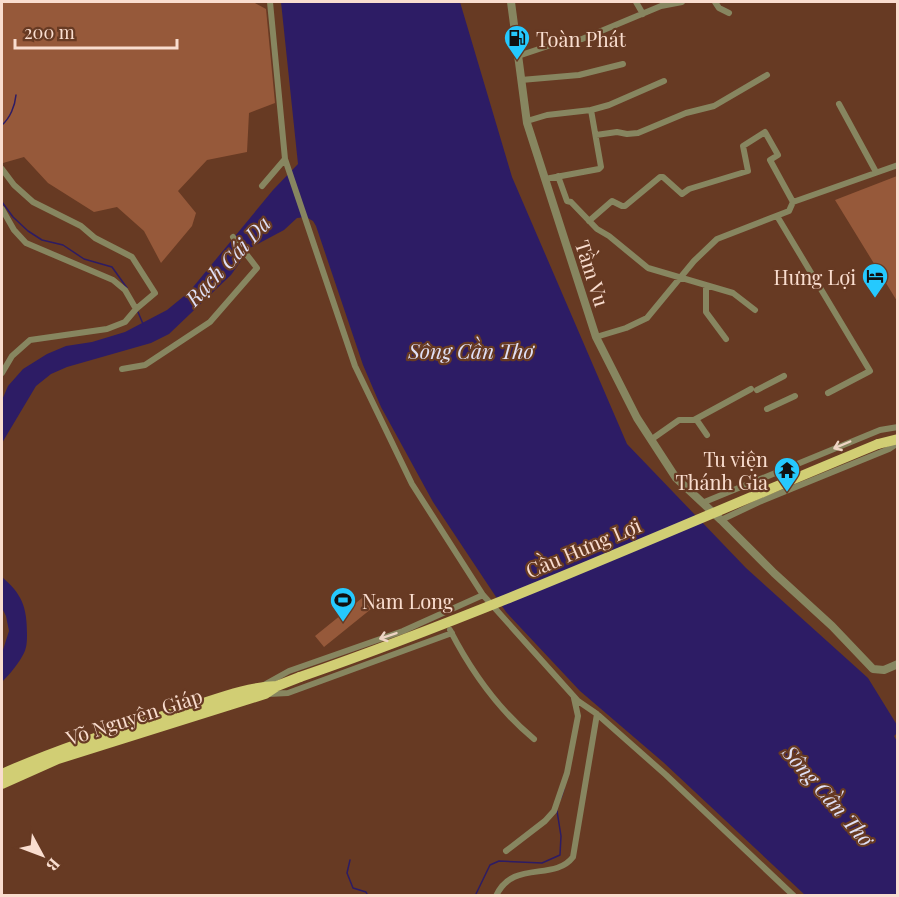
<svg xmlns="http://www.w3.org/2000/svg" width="899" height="897" font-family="'Playfair Display',serif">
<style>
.green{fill:#96593a}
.water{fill:#2d1c65}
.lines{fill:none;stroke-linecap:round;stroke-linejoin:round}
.stream{stroke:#2d1c65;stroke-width:1.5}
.minor{stroke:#878660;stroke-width:6}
.tertiary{stroke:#878660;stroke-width:8}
.trunk{stroke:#d1ce74;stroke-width:10}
.trunk-bridge{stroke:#d1ce74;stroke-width:10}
.oneway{stroke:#eed4c4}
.labels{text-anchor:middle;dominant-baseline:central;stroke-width:4.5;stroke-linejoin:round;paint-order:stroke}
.poi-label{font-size:20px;fill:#f9ddcf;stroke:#673a23;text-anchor:start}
.street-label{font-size:20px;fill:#f9ddcf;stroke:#673a23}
.water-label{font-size:21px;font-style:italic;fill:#e0e0f6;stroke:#673a23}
</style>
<rect width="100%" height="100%" fill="#673a23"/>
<path class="green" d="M 2,2 L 253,2 L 266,9 L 275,103 L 249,113 L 247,152 L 207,160 L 178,191 L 196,213 L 192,226 L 161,263 L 144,231 L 117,207 L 94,212 L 48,183 L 24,157 L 3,163 L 2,158 Z
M 897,176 L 897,301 L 835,200 Z
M 362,598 L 371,609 L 324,647 L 315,636 Z"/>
<path class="water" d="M 281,2 L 460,2 L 512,177 L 627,444 L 746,568 L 868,678 L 897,725 L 897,733 L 894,736 L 898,743 L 897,895 L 805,895 L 663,762 L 580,691 L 506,612 L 433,502 L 381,407 L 363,365 L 316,226 L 313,221 L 306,217 L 297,218 L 284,230 L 250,248 L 231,275 L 169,334 L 151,343 L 67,367 L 51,374 L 36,386 L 2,443 L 2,400 L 8,386 L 23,369 L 47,354 L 66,346 L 92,342 L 125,332 L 167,310 L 189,292 L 273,190 L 298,164 Z
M 2,577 C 22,594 27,607 27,634 C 27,640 27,647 24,653 C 19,663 10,674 2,682 L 2,653 L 9,631 L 6,616 L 2,608 Z"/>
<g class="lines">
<path class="stream" d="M 2,125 C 10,118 15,106 16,95
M 2,202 L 13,217 L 28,231 L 42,240 L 63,245 L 84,259 L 112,267 L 127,288
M 138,312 L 143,324
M 561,798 L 564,789
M 350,860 L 347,873 L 353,888 L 366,892 L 368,896
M 475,896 L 490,865 L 499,861 L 542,863 L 560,855 L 561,836 L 557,811"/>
<path class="minor" d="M 636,2 L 643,14
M 715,2 L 719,8 L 729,13
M 518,56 L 560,42 L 582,39 L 661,6 L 682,2
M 521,80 L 579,75 L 623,64
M 839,104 L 876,172
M 591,110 L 609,105 L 664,81
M 527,121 L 547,115 L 591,110 L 601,167 L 599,169 L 545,179
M 596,135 L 617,132 L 627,134 L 638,133 L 686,113 L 714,106 L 767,75
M 285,159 L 355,366 L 412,484 L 483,595 L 578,701 L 597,714 L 666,775 L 794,896
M 2,169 L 14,185 L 33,202 L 81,226 L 95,238 L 132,257 L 155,293 L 136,309 L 125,322 L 107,329 L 30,340 L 12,356 L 2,373
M 558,176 L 567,201 L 571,202 L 597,229 L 609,236 L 648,268 L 733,293 L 755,310
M 262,186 L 285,159 L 270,2
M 2,209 L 14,230 L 26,243 L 113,280 L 125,290 L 136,309
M 777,216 L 870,371 L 828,393
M 589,221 L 612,201 L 622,206 L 625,206 L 660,177 L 663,177 L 682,194 L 689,189 L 748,171 L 743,146 L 765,132 L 778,155 L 770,160 L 793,202
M 706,285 L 706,312 L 726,339
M 596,337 L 626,328 L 647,318 L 694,261 L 717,239 L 789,211 L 793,202 L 898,165
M 122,369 L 145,365 L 210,322 L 257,268 L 233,237
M 757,390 L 784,376
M 767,409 L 795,396
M 696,419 L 707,435
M 652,439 L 679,420 L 694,420 L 751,389
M 702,503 L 880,430 L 898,427
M 721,520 L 759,502 L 889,449 L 898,443
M 450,630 C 471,671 499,710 534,739
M 262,686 L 289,671 L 403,631 L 483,595
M 268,694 L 288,693 L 452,633
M 506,851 L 545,821 L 554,811 L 567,773 L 578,716 L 574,698
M 496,896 C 513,859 554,882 573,857 L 597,714"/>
<path class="tertiary" d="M 511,2 L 527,123 L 596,337 L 637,418 L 676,478 L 721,520 L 774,573 L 832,626 L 873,669 L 884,670 L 898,664"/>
<path class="trunk" d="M 878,444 L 898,439
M 2,774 C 62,747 125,728 188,708 C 217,699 246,687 277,686
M 2,784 L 58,759 L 265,694 L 277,686 L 300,677"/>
<path class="trunk-bridge" d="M 300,677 C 496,609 686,523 878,444"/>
</g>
<defs><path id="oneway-shaft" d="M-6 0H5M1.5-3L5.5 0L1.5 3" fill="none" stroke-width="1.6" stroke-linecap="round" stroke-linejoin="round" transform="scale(1.5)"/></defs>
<g class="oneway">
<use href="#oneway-shaft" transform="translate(842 445) rotate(157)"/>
<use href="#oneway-shaft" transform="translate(388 636) rotate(161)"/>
</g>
<defs>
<g id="fuel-pin" transform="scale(1.35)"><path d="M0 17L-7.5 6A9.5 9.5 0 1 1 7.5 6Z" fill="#25c9fe" stroke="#673a23"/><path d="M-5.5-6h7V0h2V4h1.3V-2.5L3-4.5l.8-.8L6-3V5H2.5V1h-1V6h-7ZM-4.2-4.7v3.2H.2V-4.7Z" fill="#111"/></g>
<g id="hotel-pin" transform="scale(1.35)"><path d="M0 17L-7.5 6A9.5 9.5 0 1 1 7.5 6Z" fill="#25c9fe" stroke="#673a23"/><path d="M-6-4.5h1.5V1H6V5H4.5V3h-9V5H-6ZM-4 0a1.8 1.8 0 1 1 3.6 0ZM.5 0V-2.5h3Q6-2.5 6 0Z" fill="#111"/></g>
<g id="temple-pin" transform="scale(1.35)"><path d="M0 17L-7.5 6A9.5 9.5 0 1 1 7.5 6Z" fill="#25c9fe" stroke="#673a23"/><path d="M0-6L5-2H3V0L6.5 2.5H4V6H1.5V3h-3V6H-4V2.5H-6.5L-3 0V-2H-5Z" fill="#111"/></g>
<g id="stadium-pin" transform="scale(1.35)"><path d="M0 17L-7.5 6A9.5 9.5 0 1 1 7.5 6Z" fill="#25c9fe" stroke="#673a23"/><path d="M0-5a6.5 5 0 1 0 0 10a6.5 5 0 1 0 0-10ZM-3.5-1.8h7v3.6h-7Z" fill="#111"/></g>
</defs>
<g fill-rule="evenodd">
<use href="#fuel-pin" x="517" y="38"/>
<use href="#hotel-pin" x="875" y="276"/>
<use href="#temple-pin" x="787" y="470"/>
<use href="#stadium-pin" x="343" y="600"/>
</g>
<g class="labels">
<g class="poi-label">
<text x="536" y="38">Toàn Phát</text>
<text x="856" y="276" text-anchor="end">Hưng Lợi</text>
<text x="768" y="458" text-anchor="end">Tu viện<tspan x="768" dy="23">Thánh Gia</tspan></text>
<text x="362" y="600">Nam Long</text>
</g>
<g class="street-label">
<text transform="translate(593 273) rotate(72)">Tầm Vu</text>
<text transform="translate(583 547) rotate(-23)">Cầu Hưng Lợi</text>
<text transform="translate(134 716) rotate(-18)">Võ Nguyên Giáp</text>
</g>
<g class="water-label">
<text transform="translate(227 260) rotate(-47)">Rạch Cái Da</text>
<text x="471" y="350">Sông Cần Thơ</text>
<text transform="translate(829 795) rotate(49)">Sông Cần Thơ</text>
</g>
</g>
<rect width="899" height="897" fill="none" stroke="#f9ddcf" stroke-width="6"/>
<g transform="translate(42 855) rotate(131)" stroke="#673a23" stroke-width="4.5" paint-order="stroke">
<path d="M0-4.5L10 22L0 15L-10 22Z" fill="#f9ddcf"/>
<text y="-9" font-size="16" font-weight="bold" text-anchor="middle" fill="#f9ddcf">B</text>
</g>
<path d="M15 39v9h162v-9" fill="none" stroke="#f9ddcf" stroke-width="3"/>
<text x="24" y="39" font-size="18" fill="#f9ddcf" stroke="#673a23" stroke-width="4.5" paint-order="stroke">200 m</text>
</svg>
